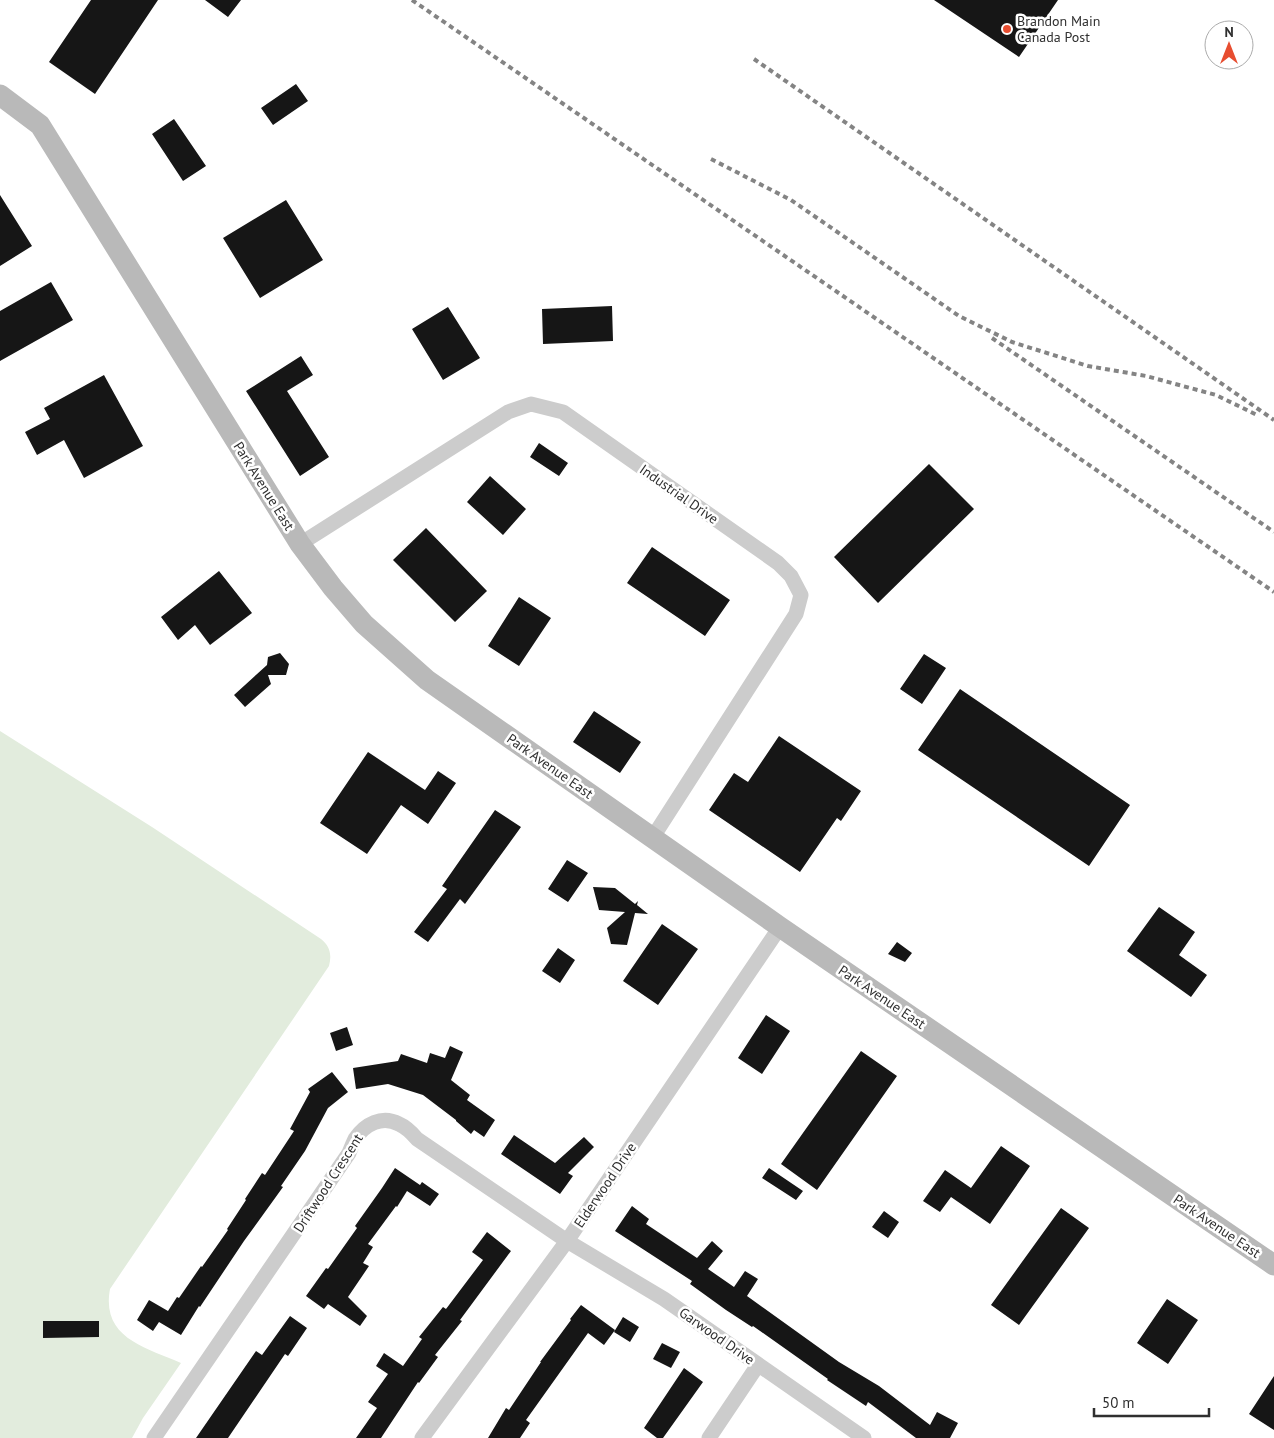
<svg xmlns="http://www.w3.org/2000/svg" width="1274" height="1438" font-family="'PT Sans',sans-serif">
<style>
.green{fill:#e2ecdd}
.building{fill:#161616}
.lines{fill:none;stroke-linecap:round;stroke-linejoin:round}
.street{stroke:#ccc;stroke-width:15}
.secondary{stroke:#b9b9b9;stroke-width:21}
.rail{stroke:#848484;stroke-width:4;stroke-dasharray:5 4;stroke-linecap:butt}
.poi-dot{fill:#e74d30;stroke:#fff;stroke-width:2}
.labels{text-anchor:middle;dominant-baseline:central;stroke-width:5;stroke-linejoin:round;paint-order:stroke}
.poi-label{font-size:14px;fill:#2f2f2f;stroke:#fff;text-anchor:start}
.street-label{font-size:14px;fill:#2f2f2f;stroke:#fff}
</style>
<rect width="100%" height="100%" fill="#fff"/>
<path class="green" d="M 0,731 L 152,827 L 321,939 C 330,946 332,955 329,966 L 110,1289 C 101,1338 145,1347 181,1363 L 143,1418 L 132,1438 L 0,1438 Z"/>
<path class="building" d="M 91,0 L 158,0 L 95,94 L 49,62 Z
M 205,0 L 241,0 L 228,17 Z
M 934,0 L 1058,0 L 1019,57 Z
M 296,84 L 308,101 L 273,125 L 261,108 Z
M 174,119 L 206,166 L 183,181 L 152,134 Z
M 0,195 L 32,246 L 0,266 Z
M 286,200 L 323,260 L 260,298 L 223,238 Z
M 51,282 L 73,320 L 0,361 L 0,311 Z
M 612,306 L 613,341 L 543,344 L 542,309 Z
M 448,307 L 480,358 L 443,380 L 412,329 Z
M 301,356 L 313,375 L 287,391 L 329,457 L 300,476 L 246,391 Z
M 104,375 L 143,446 L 84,478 L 64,440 L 37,455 L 25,432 L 50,419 L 44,408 Z
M 539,443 L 568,463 L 559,476 L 530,457 Z
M 929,464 L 974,509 L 878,603 L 834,557 Z
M 490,476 L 526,509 L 503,535 L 467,502 Z
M 426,528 L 487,591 L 455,622 L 393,560 Z
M 652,547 L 730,600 L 705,636 L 627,583 Z
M 219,571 L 252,613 L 210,645 L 195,625 L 178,640 L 161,617 Z
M 519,597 L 551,618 L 519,666 L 488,646 Z
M 280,653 L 289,664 L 286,675 L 268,675 L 271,684 L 245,707 L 234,695 L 267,665 L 268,657 Z
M 924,654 L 946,668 L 922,704 L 900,689 Z
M 960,689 L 1130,805 L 1089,866 L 918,750 Z
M 594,711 L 641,742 L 620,773 L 573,742 Z
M 779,736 L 861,791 L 841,821 L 837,818 L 800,872 L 709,810 L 734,773 L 748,782 Z
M 368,752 L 425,790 L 438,771 L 456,783 L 428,824 L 401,805 L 367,854 L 320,823 Z
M 495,810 L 521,827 L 465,904 L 460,899 L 428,942 L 414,932 L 447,889 L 442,886 Z
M 567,860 L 588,873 L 568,902 L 548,889 Z
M 593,887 L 615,888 L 635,904 L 638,901 L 637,905 L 648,914 L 635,913 L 627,945 L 611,944 L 607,928 L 625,912 L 599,910 Z
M 1159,907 L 1195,932 L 1179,955 L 1207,975 L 1191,997 L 1127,951 Z
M 662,924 L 698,949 L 658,1005 L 623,981 Z
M 897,942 L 912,953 L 905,962 L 888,954 Z
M 558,948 L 575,960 L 560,983 L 542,971 Z
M 766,1015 L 790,1031 L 762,1074 L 738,1058 Z
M 347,1027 L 353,1045 L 336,1051 L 330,1033 Z
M 450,1046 L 463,1052 L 451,1080 L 470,1095 L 467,1100 L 495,1120 L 484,1137 L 474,1130 L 471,1134 L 456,1121 L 456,1120 L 423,1095 L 388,1084 L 356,1089 L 353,1068 L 398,1061 L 401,1054 L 427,1063 L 430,1053 L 445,1058 Z
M 861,1051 L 897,1076 L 817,1190 L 781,1164 Z
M 332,1072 L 348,1092 L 328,1108 L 305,1151 L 281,1186 L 283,1187 L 244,1241 L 200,1307 L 199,1306 L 181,1335 L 159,1322 L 153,1331 L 137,1320 L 149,1300 L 168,1311 L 177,1297 L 179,1298 L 201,1266 L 202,1267 L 228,1230 L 227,1229 L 246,1200 L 245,1199 L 262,1173 L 265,1175 L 294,1131 L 290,1129 L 310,1092 L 308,1089 Z
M 514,1135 L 555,1163 L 584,1137 L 594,1147 L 568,1173 L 573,1176 L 560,1194 L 501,1154 Z
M 1001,1146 L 1030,1166 L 990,1224 L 951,1197 L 940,1212 L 923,1201 L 945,1170 L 971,1188 Z
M 395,1168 L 420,1185 L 422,1182 L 439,1194 L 430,1206 L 407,1191 L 397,1207 L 396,1206 L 368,1244 L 373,1247 L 363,1263 L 369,1266 L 348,1297 L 367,1316 L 360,1326 L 328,1304 L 324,1309 L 306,1296 L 326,1268 L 328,1269 L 357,1228 L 355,1226 L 382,1188 Z
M 769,1168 L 803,1191 L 796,1200 L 762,1178 Z
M 632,1206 L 649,1219 L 646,1224 L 697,1258 L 712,1241 L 723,1251 L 708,1269 L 734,1287 L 745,1271 L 758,1279 L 747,1296 L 839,1362 L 879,1386 L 930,1425 L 937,1412 L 958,1423 L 950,1438 L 916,1438 L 868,1402 L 866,1406 L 827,1380 L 828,1379 L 753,1326 L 752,1327 L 726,1310 L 690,1284 L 692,1281 L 615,1231 Z
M 1061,1208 L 1089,1228 L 1019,1325 L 991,1305 Z
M 884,1211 L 899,1222 L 888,1238 L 872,1227 Z
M 487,1232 L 511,1251 L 460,1320 L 462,1321 L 435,1355 L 438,1357 L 419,1383 L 418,1382 L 381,1438 L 356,1438 L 377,1408 L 368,1402 L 388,1374 L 376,1366 L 384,1353 L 403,1366 L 422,1339 L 419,1337 L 443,1307 L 446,1309 L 483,1260 L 472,1252 Z
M 1167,1299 L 1198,1320 L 1168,1364 L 1137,1343 Z
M 581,1305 L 615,1330 L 604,1345 L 588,1333 L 526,1420 L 530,1423 L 520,1438 L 488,1438 L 506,1408 L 509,1410 L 541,1362 L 540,1362 L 571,1320 L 570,1319 Z
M 290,1316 L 307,1328 L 288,1356 L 285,1354 L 228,1438 L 196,1438 L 256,1351 L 262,1355 Z
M 623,1317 L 639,1327 L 630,1342 L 614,1332 Z
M 43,1321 L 99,1321 L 99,1337 L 43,1338 Z
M 662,1343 L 680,1352 L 671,1368 L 653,1359 Z
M 684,1368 L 703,1382 L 663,1438 L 657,1438 L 644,1428 Z
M 1274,1376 L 1274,1430 L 1249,1414 Z"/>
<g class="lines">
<path class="street" d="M 300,544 L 508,412 L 531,404 L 563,412 L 778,563 L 791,576 L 801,595 L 796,614 L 653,837
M 154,1438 L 349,1153 C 351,1148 353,1143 355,1139 C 365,1124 382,1115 399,1124 C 406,1127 412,1133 417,1139 L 567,1241 L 664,1299 L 864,1438
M 422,1438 L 567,1241 L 780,927
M 709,1438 L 758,1365"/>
<path class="secondary" d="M 0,95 L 40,125 L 300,544 L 333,588 L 364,624 L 427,680 L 780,927 L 1274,1265"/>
<path class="rail" d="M 412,0 L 1274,592
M 754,59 L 1274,420
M 711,159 L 791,200 L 959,316 L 1012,342 L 1088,366 L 1146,376 L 1216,395 L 1257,415
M 992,338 L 1274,532"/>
</g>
<circle class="poi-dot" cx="1007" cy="29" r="5"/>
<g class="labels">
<g class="poi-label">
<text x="1017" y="21">Brandon Main<tspan x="1017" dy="16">Canada Post</tspan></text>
</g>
<g class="street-label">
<text transform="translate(264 486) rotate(58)">Park Avenue East</text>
<text transform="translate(679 494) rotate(35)">Industrial Drive</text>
<text transform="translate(550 766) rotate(35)">Park Avenue East</text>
<text transform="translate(882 997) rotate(34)">Park Avenue East</text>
<text transform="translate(328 1183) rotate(-57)">Driftwood Crescent</text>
<text transform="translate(605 1185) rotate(-56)">Elderwood Drive</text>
<text transform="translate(1217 1226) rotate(34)">Park Avenue East</text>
<text transform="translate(717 1336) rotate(35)">Garwood Drive</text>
</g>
</g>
<g transform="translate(1229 45)"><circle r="24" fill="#ffffff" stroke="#acacac"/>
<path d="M0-4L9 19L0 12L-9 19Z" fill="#e74d30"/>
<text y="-8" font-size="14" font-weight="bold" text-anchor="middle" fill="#2f2f2f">N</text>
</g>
<path d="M1094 1408v8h115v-8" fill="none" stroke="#2f2f2f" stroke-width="2.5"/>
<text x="1102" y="1408" font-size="15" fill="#2f2f2f" stroke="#ffffff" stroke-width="4" paint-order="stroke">50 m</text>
</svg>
